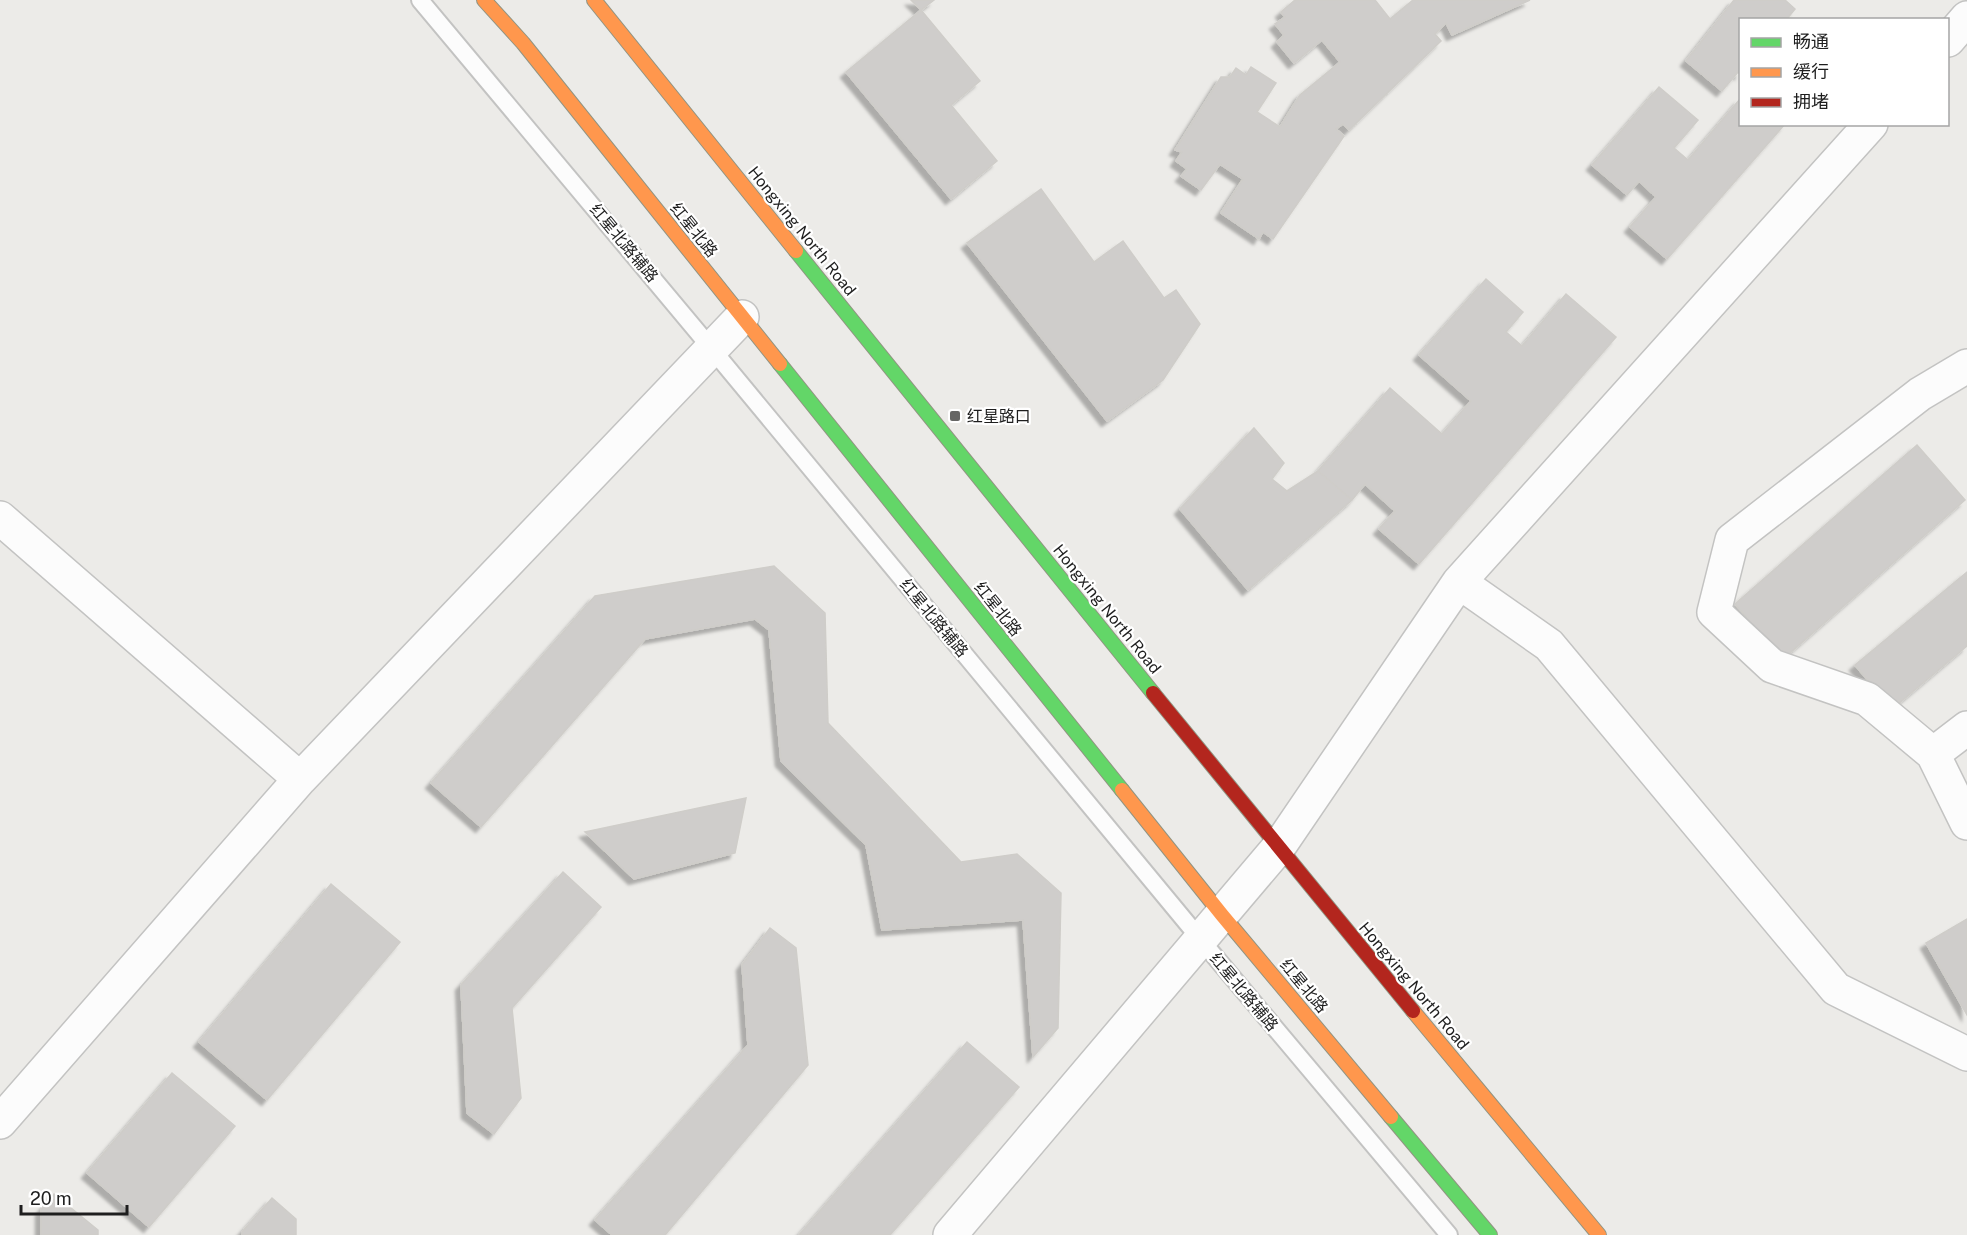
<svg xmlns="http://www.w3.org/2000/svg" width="1967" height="1235" font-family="'Public Sans','Noto Sans SC',sans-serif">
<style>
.building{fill:#cfcdcb;stroke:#cfcdc9;stroke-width:1.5;filter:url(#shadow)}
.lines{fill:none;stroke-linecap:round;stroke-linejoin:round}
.lane-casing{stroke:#c3c3c2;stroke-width:20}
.street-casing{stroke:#c3c3c2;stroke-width:36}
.fast-casing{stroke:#919482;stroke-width:16}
.slow-casing{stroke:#919482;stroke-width:16}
.jam-casing{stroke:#919482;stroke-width:16}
.lane{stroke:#fcfcfc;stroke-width:16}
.street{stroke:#fcfcfc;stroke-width:33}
.fast{stroke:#63d668;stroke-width:14}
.slow{stroke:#ff974d;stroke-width:14}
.jam{stroke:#b3261e;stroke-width:14}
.poi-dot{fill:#666665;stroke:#fff;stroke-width:2}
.labels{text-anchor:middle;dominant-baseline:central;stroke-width:4.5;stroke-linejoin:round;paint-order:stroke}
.street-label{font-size:16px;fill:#1e1e1e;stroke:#fff}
.poi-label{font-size:16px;fill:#1e1e1e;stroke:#fff;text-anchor:start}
</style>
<defs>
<filter id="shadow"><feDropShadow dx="-5.5" dy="5.5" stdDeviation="1.5" flood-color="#0004"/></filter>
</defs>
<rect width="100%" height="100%" fill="#ecebe8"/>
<path class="building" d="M 911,0 L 934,0 L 921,10 Z
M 1295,0 L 1375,0 L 1390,19 L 1413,0 L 1530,0 L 1452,35 L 1446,23 L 1435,34 L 1441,41 L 1349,130 L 1343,124 L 1336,129 L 1344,136 L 1273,239 L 1263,232 L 1259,239 L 1221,213 L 1243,179 L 1220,164 L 1201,190 L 1181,176 L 1187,169 L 1176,161 L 1182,152 L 1175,150 L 1221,77 L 1230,77 L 1236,68 L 1246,75 L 1251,67 L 1276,83 L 1257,112 L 1280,127 L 1300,95 L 1340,62 L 1322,40 L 1294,63 L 1277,42 L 1284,35 L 1275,24 L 1285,17 L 1281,12 Z
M 1734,0 L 1785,0 L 1795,9 L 1786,20 L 1740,20 L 1740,74 L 1738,72 L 1722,91 L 1686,61 Z
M 921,10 L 980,81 L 951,105 L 997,161 L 951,199 L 846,72 Z
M 1659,87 L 1698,120 L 1674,148 L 1688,160 L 1740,99 L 1740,124 L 1785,124 L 1667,259 L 1630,227 L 1656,197 L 1639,181 L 1627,195 L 1592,165 Z
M 1041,189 L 1094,262 L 1123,241 L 1164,298 L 1176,290 L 1200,324 L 1163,380 L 1107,421 L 967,243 Z
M 1486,279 L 1523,312 L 1506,332 L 1522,346 L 1566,294 L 1616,337 L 1419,564 L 1379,529 L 1395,511 L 1365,484 L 1352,500 L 1318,471 L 1390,388 L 1442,434 L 1471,401 L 1419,355 Z
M 1254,428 L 1284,463 L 1272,479 L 1287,491 L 1318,471 L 1352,500 L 1248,590 L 1180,509 Z
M 1917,445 L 1965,500 L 1783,659 L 1735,604 Z
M 774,566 L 825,613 L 828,723 L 961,862 L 1017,854 L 1061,893 L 1058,1028 L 1033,1057 L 1023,920 L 882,930 L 866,845 L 781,761 L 769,630 L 755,619 L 645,639 L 481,827 L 431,783 L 595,596 Z
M 1967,572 L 1967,646 L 1892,709 L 1855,665 Z
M 746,798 L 735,853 L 634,879 L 585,832 Z
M 563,872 L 601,907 L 512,1008 L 521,1098 L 494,1134 L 467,1113 L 461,985 Z
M 331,884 L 400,942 L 267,1100 L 199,1042 Z
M 1967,919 L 1967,1015 L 1926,943 Z
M 770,928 L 796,948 L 808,1065 L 665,1235 L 612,1235 L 595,1220 L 748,1045 L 742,965 Z
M 967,1042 L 1019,1087 L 890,1235 L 799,1235 Z
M 172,1073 L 235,1126 L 149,1227 L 87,1173 Z
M 54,1194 L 98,1230 L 98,1235 L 41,1235 L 41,1210 Z
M 272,1198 L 296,1219 L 296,1235 L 242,1235 L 242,1232 Z"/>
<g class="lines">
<g class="lane-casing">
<path id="lane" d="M 420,0 L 711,348 L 1201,940 L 1449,1235"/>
</g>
<g class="street-casing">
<path id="street" d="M 1948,40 L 1967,18
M 1967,366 L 1920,394 L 1732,540 L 1714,612 L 1772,666 L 1867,699 L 1933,754 L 1967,728
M 0,518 L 300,779
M 1459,582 L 1549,645 L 1836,989 L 1967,1054
M 1933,754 L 1967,823
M 0,1122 L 300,779 L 742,317
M 950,1235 L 1278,848 L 1459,582 L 1871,124"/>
</g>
<g class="fast-casing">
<path id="fast" d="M 796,251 L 1153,693
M 780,364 L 1122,790
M 1391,1117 L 1490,1235"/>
</g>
<g class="slow-casing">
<path id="slow" d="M 484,0 L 523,43 L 780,364
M 594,0 L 796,251
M 1122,790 L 1222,915 L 1391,1117
M 1413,1011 L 1599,1235"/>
</g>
<g class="jam-casing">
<path id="jam" d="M 1153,693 L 1413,1011"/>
</g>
<use href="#lane" class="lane"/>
<use href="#street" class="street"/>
<use href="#fast" class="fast"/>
<use href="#slow" class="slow"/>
<use href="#jam" class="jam"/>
</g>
<rect class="poi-dot" x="949" y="410" width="12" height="12" rx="3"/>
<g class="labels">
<g class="street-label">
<text transform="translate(694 230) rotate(51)">红星北路</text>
<text transform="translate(802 231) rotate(51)">Hongxing North Road</text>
<text transform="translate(624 243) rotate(50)">红星北路辅路</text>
<text transform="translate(998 609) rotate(51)">红星北路</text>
<text transform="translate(1107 609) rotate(51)">Hongxing North Road</text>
<text transform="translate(934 618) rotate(50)">红星北路辅路</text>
<text transform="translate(1304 986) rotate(50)">红星北路</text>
<text transform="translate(1414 986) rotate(50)">Hongxing North Road</text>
<text transform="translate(1244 992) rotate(50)">红星北路辅路</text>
</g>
<g class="poi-label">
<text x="967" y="416">红星路口</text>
</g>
</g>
<rect x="1739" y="18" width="210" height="108" fill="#ffffff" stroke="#a5a5a5" stroke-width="1.5"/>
<rect x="1751" y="38" width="30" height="9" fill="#63d668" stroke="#a5a5a5" stroke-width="1.5"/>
<text x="1793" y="48" font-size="18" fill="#1e1e1e">畅通</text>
<rect x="1751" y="68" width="30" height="9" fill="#ff974d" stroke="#a5a5a5" stroke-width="1.5"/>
<text x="1793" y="78" font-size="18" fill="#1e1e1e">缓行</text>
<rect x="1751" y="98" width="30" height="9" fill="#b3261e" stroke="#a5a5a5" stroke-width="1.5"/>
<text x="1793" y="108" font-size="18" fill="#1e1e1e">拥堵</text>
<path d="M21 1205v9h106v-9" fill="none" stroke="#1e1e1e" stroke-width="3"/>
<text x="30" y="1205" font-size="18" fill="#1e1e1e" stroke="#ffffff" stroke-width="4.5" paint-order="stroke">20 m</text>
</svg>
